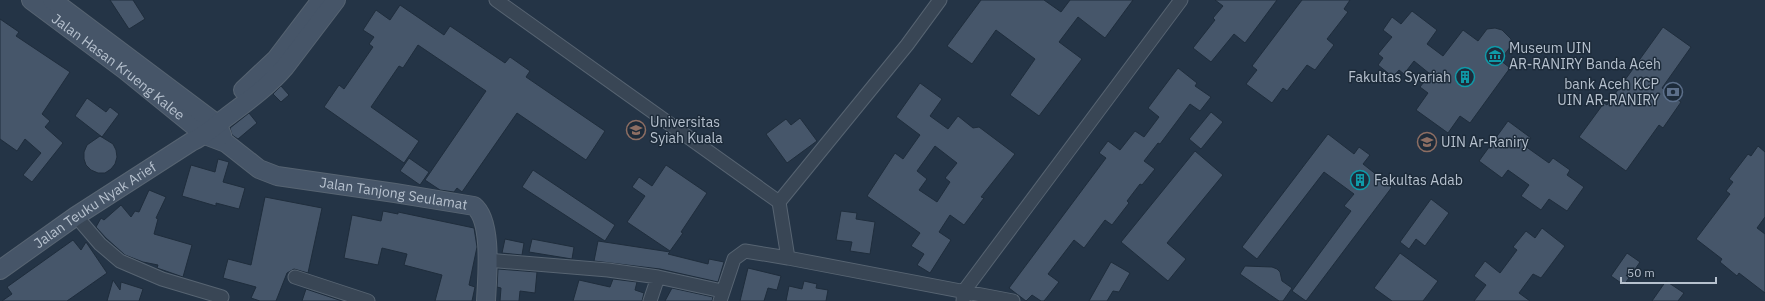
<svg xmlns="http://www.w3.org/2000/svg" width="1765" height="301" font-family="'IBM Plex Sans',sans-serif">
<style>
.building{fill:#46566a;stroke:#1f2d3c;fill-rule:evenodd}
.lines{fill:none;stroke-linecap:round;stroke-linejoin:round}
.street-casing{stroke:#576472;stroke-width:15}
.secondary-casing{stroke:#576472;stroke-width:20}
.street{stroke:#394655;stroke-width:13}
.secondary{stroke:#465568;stroke-width:18}
.labels{text-anchor:middle;dominant-baseline:central;stroke-width:3;stroke-linejoin:round;paint-order:stroke}
.poi-label{font-size:14px;fill:#b6c1ce;stroke:#1d2b3a;text-anchor:start}
.street-label{font-size:14px;fill:#b6c1ce;stroke:#1d2b3a}
</style>
<rect width="100%" height="100%" fill="#243446"/>
<path class="building" d="M 110,0 L 133,0 L 145,19 L 129,29 Z
M 981,0 L 1044,0 L 1061,12 L 1070,0 L 1133,0 L 1105,38 L 1078,17 L 1059,42 L 1082,59 L 1039,116 L 1010,95 L 1035,59 L 996,30 L 972,64 L 947,46 Z
M 1215,0 L 1277,0 L 1245,43 L 1234,34 L 1211,62 L 1193,48 L 1215,20 L 1213,18 L 1223,6 Z
M 1302,0 L 1350,0 L 1344,9 L 1348,12 L 1327,39 L 1334,45 L 1315,70 L 1307,65 L 1287,91 L 1283,88 L 1272,103 L 1246,84 L 1257,70 L 1252,66 Z
M 400,5 L 444,35 L 450,26 L 505,63 L 510,57 L 530,71 L 526,77 L 605,131 L 586,160 L 517,113 L 462,192 L 457,188 L 454,192 L 440,190 L 425,180 L 486,91 L 418,45 L 403,68 L 399,66 L 371,107 L 419,141 L 404,163 L 324,107 L 339,85 L 344,89 L 373,47 L 369,44 L 374,37 L 363,30 L 376,10 L 390,20 Z
M 1412,11 L 1437,30 L 1427,44 L 1443,56 L 1463,30 L 1478,41 L 1487,29 L 1495,28 L 1502,30 L 1511,39 L 1511,46 L 1500,60 L 1510,68 L 1470,123 L 1460,116 L 1448,133 L 1416,110 L 1428,93 L 1420,87 L 1430,74 L 1414,61 L 1404,74 L 1399,70 L 1393,77 L 1378,65 L 1383,58 L 1378,54 L 1392,37 L 1383,30 L 1392,17 L 1401,24 Z
M 0,19 L 19,32 L 16,36 L 70,72 L 42,114 L 50,121 L 45,127 L 63,143 L 32,182 L 23,175 L 41,153 L 25,139 L 17,151 L 0,139 Z
M 1663,27 L 1691,47 L 1662,88 L 1681,102 L 1663,128 L 1659,125 L 1626,171 L 1579,137 L 1604,103 L 1607,105 Z
M 1178,68 L 1197,83 L 1195,86 L 1211,97 L 1200,111 L 1190,104 L 1160,144 L 1158,143 L 1144,161 L 1155,169 L 1142,185 L 1140,184 L 1127,201 L 1129,203 L 1112,225 L 1105,220 L 1084,248 L 1074,240 L 1048,274 L 1059,282 L 1044,301 L 1041,301 L 1032,295 L 1026,301 L 1009,288 L 1106,158 L 1099,153 L 1108,141 L 1120,150 L 1135,131 L 1144,137 L 1159,117 L 1148,108 Z
M 920,83 L 942,99 L 930,116 L 948,129 L 958,116 L 973,128 L 979,127 L 1015,154 L 981,197 L 984,198 L 964,225 L 950,215 L 939,232 L 951,240 L 930,273 L 917,265 L 924,254 L 911,246 L 920,233 L 867,196 L 895,153 L 903,159 L 920,135 L 896,117 ZM 935,146 L 957,163 L 945,178 L 950,182 L 937,202 L 919,190 L 927,179 L 917,171 Z
M 281,86 L 289,95 L 281,102 L 273,94 Z
M 87,98 L 106,112 L 110,107 L 119,114 L 102,137 L 75,116 Z
M 1211,112 L 1223,122 L 1201,149 L 1189,139 Z
M 249,113 L 257,123 L 238,139 L 232,135 L 230,128 Z
M 800,118 L 817,141 L 787,163 L 766,134 L 786,119 L 791,125 Z
M 1508,121 L 1531,138 L 1525,146 L 1549,163 L 1553,158 L 1570,170 L 1567,175 L 1584,187 L 1567,211 L 1549,199 L 1541,210 L 1521,196 L 1529,185 L 1508,170 L 1502,178 L 1479,161 Z
M 1328,134 L 1354,154 L 1359,147 L 1370,155 L 1363,164 L 1392,187 L 1306,301 L 1292,291 L 1351,211 L 1344,206 L 1354,194 L 1324,172 L 1257,259 L 1242,247 Z
M 100,136 L 113,144 L 116,150 L 117,157 L 115,164 L 111,169 L 105,173 L 98,173 L 91,170 L 86,165 L 84,159 L 84,152 L 87,145 Z
M 1758,146 L 1765,152 L 1765,217 L 1757,228 L 1765,234 L 1765,293 L 1739,273 L 1737,276 L 1720,262 L 1722,259 L 1696,239 L 1730,194 L 1726,191 L 1733,182 L 1729,179 L 1748,154 L 1751,156 Z
M 1195,151 L 1223,175 L 1167,243 L 1186,259 L 1168,281 L 1121,242 Z
M 409,158 L 429,172 L 420,185 L 400,171 Z
M 218,159 L 229,162 L 223,182 L 245,188 L 239,209 L 216,203 L 216,206 L 182,196 L 191,165 L 215,172 Z
M 666,165 L 707,193 L 681,232 L 683,233 L 670,251 L 627,222 L 645,196 L 632,187 L 639,177 L 652,186 Z
M 533,170 L 615,225 L 605,241 L 522,187 Z
M 149,190 L 166,197 L 156,218 L 158,219 L 154,234 L 192,245 L 183,277 L 157,268 L 158,265 L 143,262 L 125,255 L 106,238 L 96,227 L 101,218 L 104,220 L 121,205 L 131,217 L 135,211 L 139,212 Z
M 265,197 L 322,208 L 308,273 L 294,269 L 287,273 L 276,301 L 260,301 L 251,298 L 256,287 L 223,278 L 228,259 L 251,265 Z
M 1431,199 L 1449,213 L 1425,246 L 1416,239 L 1409,249 L 1400,242 Z
M 383,211 L 398,214 L 398,212 L 474,228 L 477,247 L 469,285 L 475,287 L 472,301 L 435,301 L 442,275 L 404,265 L 407,254 L 382,248 L 378,265 L 344,258 L 352,215 L 381,221 Z
M 841,211 L 857,213 L 856,219 L 875,222 L 870,254 L 850,251 L 852,242 L 836,240 Z
M 1542,228 L 1565,246 L 1541,278 L 1533,274 L 1519,293 L 1530,301 L 1474,301 L 1486,285 L 1474,276 L 1485,261 L 1500,273 L 1517,250 L 1513,247 L 1526,231 L 1535,238 Z
M 505,239 L 524,243 L 522,255 L 502,253 Z
M 532,239 L 574,247 L 572,259 L 529,252 Z
M 73,240 L 81,250 L 86,242 L 107,273 L 67,301 L 2,301 L 12,294 L 7,287 Z
M 598,241 L 670,252 L 668,254 L 708,264 L 709,259 L 724,262 L 718,282 L 660,269 L 594,261 Z
M 1400,253 L 1438,281 L 1423,301 L 1392,301 L 1374,288 Z
M 1627,253 L 1640,262 L 1624,285 L 1611,276 Z
M 1111,262 L 1130,273 L 1119,292 L 1113,291 L 1107,301 L 1089,301 Z
M 1245,266 L 1272,267 L 1277,269 L 1280,272 L 1282,281 L 1292,288 L 1283,301 L 1279,301 L 1240,274 Z
M 748,268 L 781,276 L 777,290 L 768,288 L 764,301 L 740,301 Z
M 498,269 L 537,272 L 535,293 L 520,291 L 519,301 L 500,301 L 501,288 L 497,287 Z
M 613,279 L 637,282 L 635,290 L 644,293 L 642,301 L 573,301 L 579,280 L 610,287 Z
M 113,280 L 120,290 L 121,282 L 143,289 L 139,301 L 107,301 Z
M 804,281 L 817,284 L 816,288 L 828,290 L 826,301 L 786,301 L 789,286 L 802,289 Z
M 1666,281 L 1684,293 L 1678,301 L 1652,301 Z
M 672,288 L 713,297 L 712,301 L 665,301 Z
M 306,289 L 342,301 L 302,301 Z"/>
<g class="lines">
<g class="street-casing">
<path id="street" d="M 496,0 L 779,202 L 788,258
M 779,202 L 907,45 L 940,0
M 76,216 L 100,244 L 120,261 L 162,279 L 222,297
M 487,260 L 608,270 L 658,277 L 722,291
M 295,277 L 368,301
M 650,301 L 658,277
M 720,301 L 734,259 L 745,251 L 788,258 L 1013,301
M 963,301 L 964,291 L 1181,0"/>
</g>
<g class="secondary-casing">
<g id="secondary">
<path id="s1" d="M 31,0 L 125,70 L 205,135 L 226,143 L 259,169 L 277,176 L 395,193 L 474,206 C 493,221 487,278 486,301"/>
<path d="M 52,0 L 217,124 L 222,135"/>
<path d="M 243,90 L 276,59 L 321,0"/>
<path id="s2" d="M 0,270 L 76,216 L 191,142 C 204,136 213,128 224,119 C 245,103 268,87 285,67 L 336,0"/>
</g>
</g>
<use href="#street" class="street"/>
<use href="#secondary" class="secondary"/>
</g>
<defs>
<g id="museum-ring" transform="scale(1)"><circle r="9.5" fill="#1d2b3a" stroke="#0f9aa8" stroke-width="1.5"/><path d="M0-6L6-3V-2H-6V-3ZM-5-1h2V3h-2ZM-1-1h2V3h-2ZM3-1h2V3H3ZM-6 4H6V6H-6Z" fill="#0f9aa8"/></g>
<g id="building-ring" transform="scale(1)"><circle r="9.5" fill="#1d2b3a" stroke="#0f9aa8" stroke-width="1.5"/><path d="M-4-6H4V6H1V3H-1V6H-4ZM-2.5-4.3h1.7v1.8h-1.7ZM.8-4.3h1.7v1.8H.8ZM-2.5-1h1.7V.8h-1.7ZM.8-1h1.7V.8H.8Z" fill="#0f9aa8"/></g>
<g id="bank-ring" transform="scale(1)"><circle r="9.5" fill="#1d2b3a" stroke="#5c6f8a" stroke-width="1.5"/><path d="M-6-4H6V4H-6ZM0-2.3a2.3 2.3 0 1 0 0 4.6a2.3 2.3 0 1 0 0-4.6Z" fill="#5c6f8a"/></g>
<g id="university-ring" transform="scale(1)"><circle r="9.5" fill="#1d2b3a" stroke="#8d6e63" stroke-width="1.5"/><path d="M0-5L7-2L0 1L-7-2ZM-4 1L0 2.5L4 1V4Q0 6-4 4Z" fill="#8d6e63"/></g>
</defs>
<g fill-rule="evenodd">
<use href="#museum-ring" x="1495" y="56"/>
<use href="#building-ring" x="1465" y="77"/>
<use href="#bank-ring" x="1673" y="92"/>
<use href="#university-ring" x="636" y="130"/>
<use href="#university-ring" x="1427" y="142"/>
<use href="#building-ring" x="1360" y="180"/>
</g>
<g class="labels">
<g class="poi-label">
<text x="1509" y="48">Museum UIN<tspan x="1509" dy="16">AR-RANIRY Banda Aceh</tspan></text>
<text x="1451" y="77" text-anchor="end">Fakultas Syariah</text>
<text x="1659" y="84" text-anchor="end">bank Aceh KCP<tspan x="1659" dy="16">UIN AR-RANIRY</tspan></text>
<text x="650" y="122">Universitas<tspan x="650" dy="16">Syiah Kuala</tspan></text>
<text x="1441" y="142">UIN Ar-Raniry</text>
<text x="1374" y="180">Fakultas Adab</text>
</g>
<g class="street-label">
<text stroke="none"><textPath href="#s1" startOffset="110">Jalan Hasan Krueng Kalee</textPath></text>
<text stroke="none"><textPath href="#s1" startOffset="422">Jalan Tanjong Seulamat</textPath></text>
<text stroke="none"><textPath href="#s2" startOffset="115">Jalan Teuku Nyak Arief</textPath></text>
</g>
</g>
<path d="M1621 277v6h95v-6" fill="none" stroke="#b6c1ce" stroke-width="2"/>
<text x="1627" y="277" font-size="12" fill="#b6c1ce" stroke="#1d2b3a" stroke-width="3" paint-order="stroke">50 m</text>
</svg>
